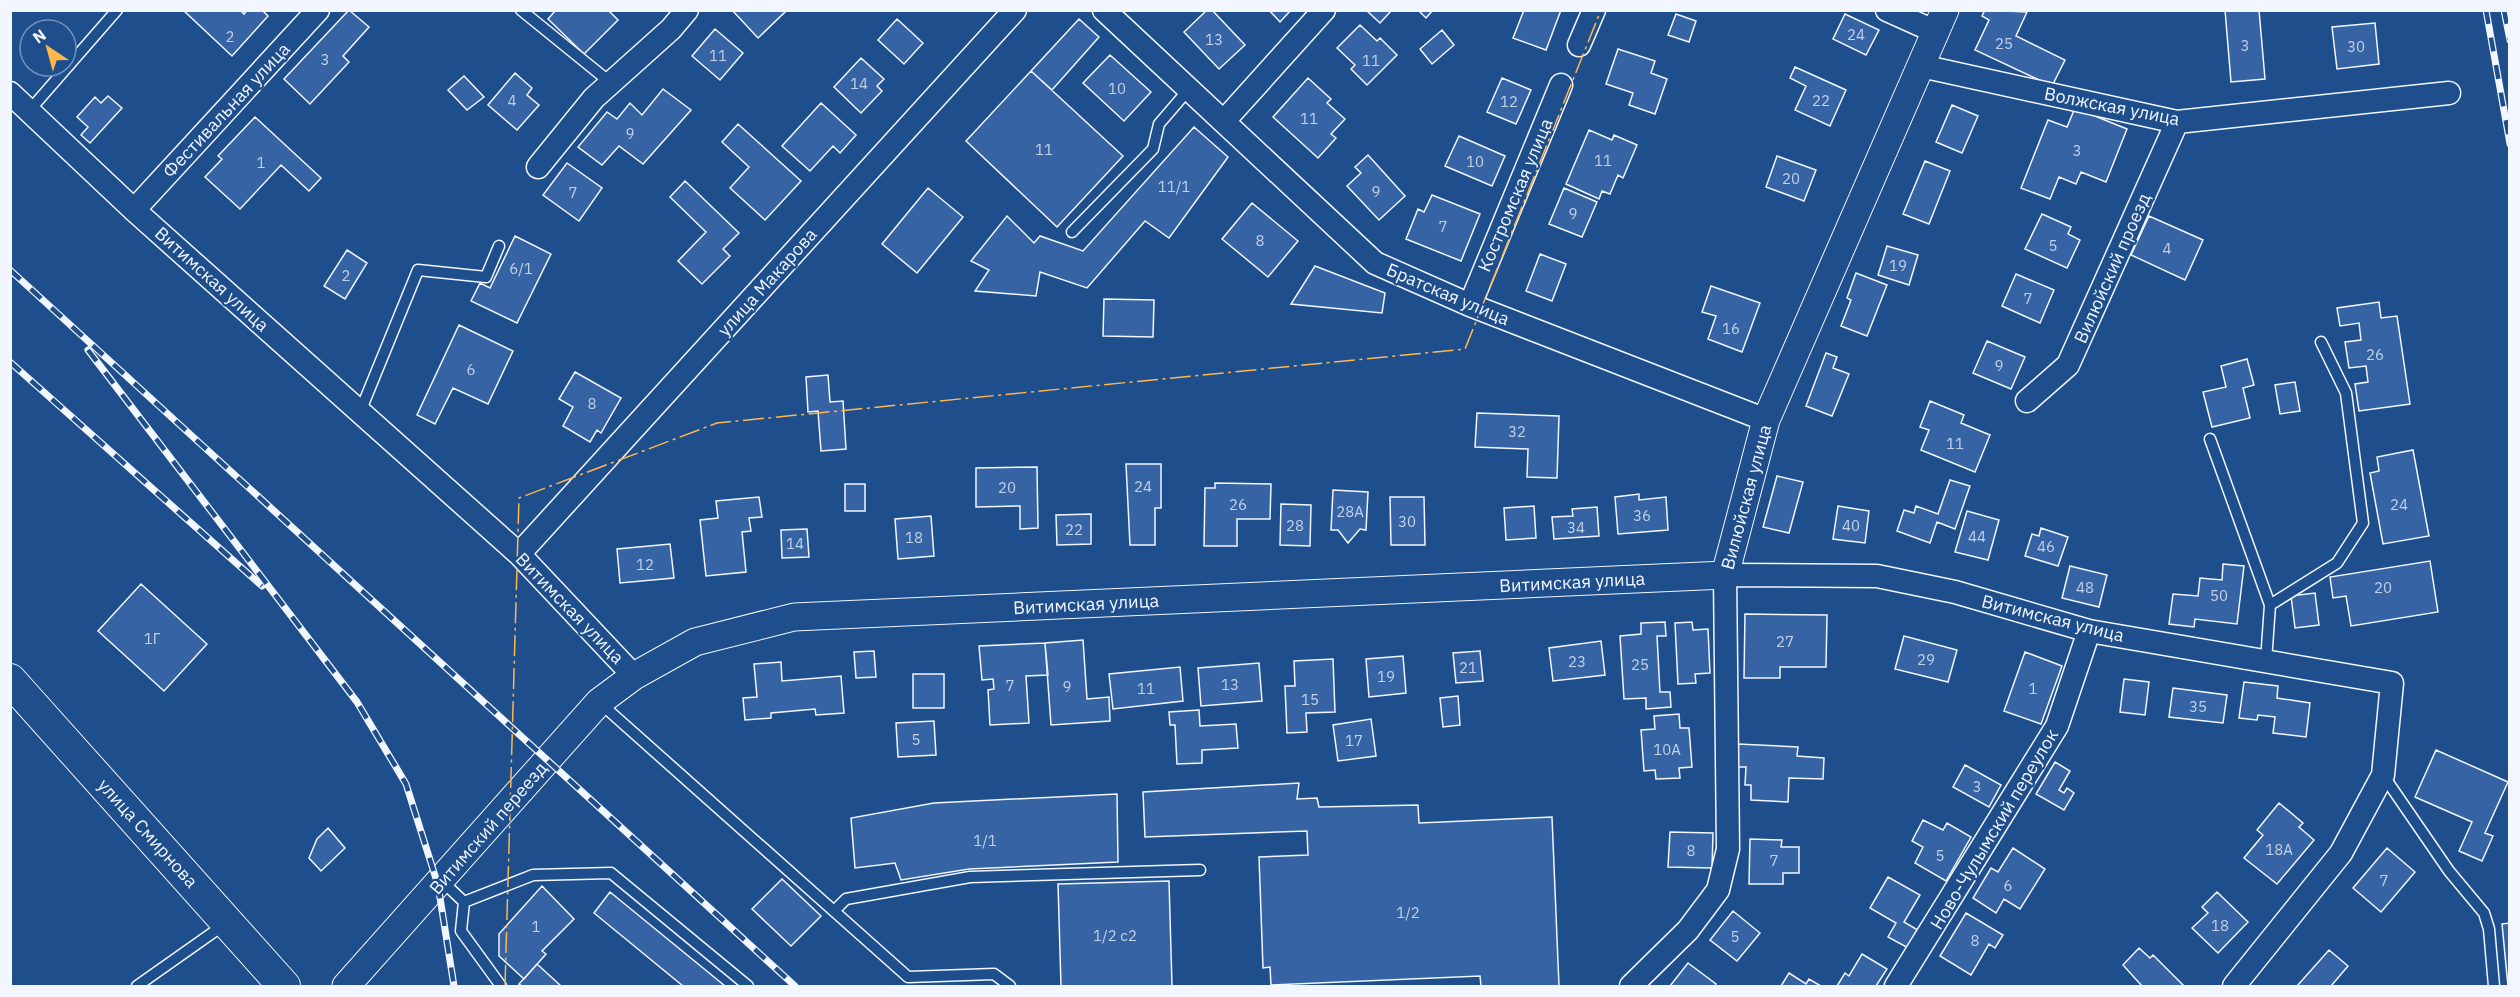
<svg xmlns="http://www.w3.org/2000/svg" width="2520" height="997" font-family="'IBM Plex Sans',sans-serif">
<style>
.building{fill:#3563a3;stroke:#f2f6ff;stroke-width:1.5}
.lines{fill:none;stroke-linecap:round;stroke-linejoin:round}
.service-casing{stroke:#f2f6ff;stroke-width:13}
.minor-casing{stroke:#f2f6ff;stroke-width:25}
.tertiary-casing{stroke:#f2f6ff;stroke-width:29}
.secondary-casing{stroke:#f2f6ff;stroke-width:34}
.service{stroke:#1f4e8c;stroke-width:10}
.minor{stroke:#1f4e8c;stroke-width:22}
.tertiary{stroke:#1f4e8c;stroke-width:27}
.secondary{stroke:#1f4e8c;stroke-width:32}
.rail-casing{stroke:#f2f6ff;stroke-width:7}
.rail{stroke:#1f4e8c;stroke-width:4.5;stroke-dasharray:14;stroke-linecap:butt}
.power{stroke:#ffb74d;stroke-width:1.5;stroke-dasharray:21 4.5 3 4.5;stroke-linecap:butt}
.labels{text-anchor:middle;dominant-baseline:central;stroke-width:4.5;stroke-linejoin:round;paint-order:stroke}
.number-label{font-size:15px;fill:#c3d1e8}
.street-label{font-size:18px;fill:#f2f6ff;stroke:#1f4e8c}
</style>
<rect width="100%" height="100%" fill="#1f4e8c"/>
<path class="building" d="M 183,10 L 240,10 L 244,14 L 247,10 L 262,10 L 268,16 L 232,56 Z
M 349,10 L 369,27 L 343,56 L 349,62 L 310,104 L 284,79 Z
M 556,10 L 608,10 L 618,20 L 584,54 L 548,19 Z
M 732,10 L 784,10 L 785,12 L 758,38 Z
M 1207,10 L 1212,10 L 1245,45 L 1219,69 L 1184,32 Z
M 1269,10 L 1291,10 L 1280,22 Z
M 1366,10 L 1392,10 L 1380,23 Z
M 1418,10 L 1433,10 L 1426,18 Z
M 1524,10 L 1561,10 L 1546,50 L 1513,38 Z
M 1985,10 L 2027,12 L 2016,36 L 2065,60 L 2052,86 L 1975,50 L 1989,20 L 1982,16 Z
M 2225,10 L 2259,10 L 2265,79 L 2231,82 Z
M 1676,14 L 1696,21 L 1689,42 L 1668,35 Z
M 1845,14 L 1879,30 L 1866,55 L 1833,39 Z
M 897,19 L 923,43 L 904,64 L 878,40 Z
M 1079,19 L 1099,37 L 1052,90 L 1031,71 Z
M 2375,23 L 2379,64 L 2337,69 L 2332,27 Z
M 1360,25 L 1377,41 L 1380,38 L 1397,55 L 1367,85 L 1351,69 L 1355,65 L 1337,48 Z
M 715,29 L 743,53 L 720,80 L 692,56 Z
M 1442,30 L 1454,45 L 1432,64 L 1420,49 Z
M 1618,49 L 1655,61 L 1651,73 L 1667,79 L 1655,114 L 1629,105 L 1633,93 L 1606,84 Z
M 1110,55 L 1151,92 L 1124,121 L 1083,83 Z
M 861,58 L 884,79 L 877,86 L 882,91 L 861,113 L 834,87 Z
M 1795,67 L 1846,90 L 1830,126 L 1795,110 L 1806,86 L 1790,78 Z
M 1031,71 L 1123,156 L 1057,227 L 966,141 Z
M 515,73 L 532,88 L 527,95 L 539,105 L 517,130 L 488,105 Z
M 464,76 L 484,97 L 467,110 L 448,90 Z
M 1308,78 L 1331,99 L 1327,103 L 1345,119 L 1331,134 L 1336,138 L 1318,158 L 1273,117 Z
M 1502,78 L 1531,90 L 1516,124 L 1487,112 Z
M 663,89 L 691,110 L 643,164 L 619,146 L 602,165 L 578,147 L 607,112 L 617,119 L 630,103 L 642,115 Z
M 108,96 L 122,108 L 90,143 L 81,135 L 88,127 L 77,117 L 95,97 L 101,103 Z
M 821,103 L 856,135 L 840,153 L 833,146 L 810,171 L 782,146 Z
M 1952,105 L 1978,116 L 1962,153 L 1936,142 Z
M 2075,108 L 2127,129 L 2106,182 L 2081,172 L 2076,184 L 2059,177 L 2050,199 L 2021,188 L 2048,120 L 2067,127 Z
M 255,117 L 321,178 L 309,191 L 281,165 L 240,209 L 205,177 L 222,159 L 218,156 Z
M 738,124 L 801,181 L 765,220 L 730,188 L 749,167 L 722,142 Z
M 1194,127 L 1228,157 L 1169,238 L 1145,221 L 1087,288 L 1040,272 L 1036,296 L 975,291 L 989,270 L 971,261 L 1007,216 L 1034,243 L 1040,236 L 1083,251 Z
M 1589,130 L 1612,140 L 1614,135 L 1637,145 L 1623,178 L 1618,175 L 1610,194 L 1602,191 L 1599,199 L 1566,184 Z
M 1459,136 L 1505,156 L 1492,186 L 1445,166 Z
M 1368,155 L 1405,196 L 1379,220 L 1347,186 L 1361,173 L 1355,167 Z
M 1777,156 L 1816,170 L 1804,201 L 1766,187 Z
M 1925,161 L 1950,171 L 1929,224 L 1903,214 Z
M 567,163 L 602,188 L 579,221 L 543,195 Z
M 685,181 L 739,233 L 723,249 L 730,256 L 702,284 L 678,261 L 706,232 L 670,197 Z
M 928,188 L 963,217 L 917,273 L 882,244 Z
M 1564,188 L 1597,202 L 1582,237 L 1549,224 Z
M 1432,195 L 1480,214 L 1461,261 L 1406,239 L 1418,209 L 1424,212 Z
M 1252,203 L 1298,241 L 1268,277 L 1222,239 Z
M 2042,214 L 2071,227 L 2068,234 L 2080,240 L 2067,268 L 2025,249 Z
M 2149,216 L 2203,240 L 2185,280 L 2131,255 Z
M 515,236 L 551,254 L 517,323 L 471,301 L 480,283 L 490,288 Z
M 1887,246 L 1918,255 L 1909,285 L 1878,275 Z
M 347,250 L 367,263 L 345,299 L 324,286 Z
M 1540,254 L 1566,264 L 1552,301 L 1526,291 Z
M 1315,266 L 1385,293 L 1382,313 L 1291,304 Z
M 1856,273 L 1887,285 L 1867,336 L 1841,326 L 1851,300 L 1847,298 Z
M 2016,274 L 2054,290 L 2040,323 L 2002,306 Z
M 1711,286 L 1760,303 L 1742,352 L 1708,339 L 1716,316 L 1702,312 Z
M 1104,299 L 1154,300 L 1153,337 L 1103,336 Z
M 2379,302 L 2381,318 L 2397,316 L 2410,404 L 2359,411 L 2355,384 L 2368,382 L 2366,366 L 2349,368 L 2345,342 L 2361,340 L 2359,323 L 2340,326 L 2337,308 Z
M 459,325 L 513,351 L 488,404 L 453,388 L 435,424 L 417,415 Z
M 1987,341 L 2025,357 L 2011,389 L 1973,373 Z
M 1826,353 L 1837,357 L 1833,368 L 1849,374 L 1832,416 L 1806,406 Z
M 2247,359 L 2254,385 L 2243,388 L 2250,418 L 2212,427 L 2203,392 L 2226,387 L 2221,366 Z
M 575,372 L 621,398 L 601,433 L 597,430 L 590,442 L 563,426 L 573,407 L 559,399 Z
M 828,375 L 830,402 L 843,401 L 846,449 L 821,451 L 818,411 L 808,412 L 806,377 Z
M 2295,382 L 2300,411 L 2280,414 L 2275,385 Z
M 1930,401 L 1964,415 L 1961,423 L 1990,435 L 1975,472 L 1921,450 L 1929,430 L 1920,427 Z
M 1477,413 L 1559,416 L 1557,478 L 1527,477 L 1528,449 L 1475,447 Z
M 2413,450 L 2429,536 L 2383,544 L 2370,473 L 2379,471 L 2377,457 Z
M 1126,464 L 1161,464 L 1161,508 L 1155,508 L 1155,545 L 1130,545 Z
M 1037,467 L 1038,528 L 1020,529 L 1020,506 L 976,507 L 976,468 Z
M 1777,476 L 1803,482 L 1789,533 L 1763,527 Z
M 1950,480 L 1970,486 L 1955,529 L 1937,522 L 1930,543 L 1897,531 L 1904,510 L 1914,513 L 1916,506 L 1938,514 Z
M 1215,483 L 1271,484 L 1270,519 L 1237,519 L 1237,546 L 1204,546 L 1205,488 L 1215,488 Z
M 845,484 L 865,484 L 865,511 L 845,511 Z
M 1333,490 L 1368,492 L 1366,530 L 1360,529 L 1348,543 L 1338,530 L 1331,530 Z
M 1639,494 L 1639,500 L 1666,497 L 1668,530 L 1618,534 L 1615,497 Z
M 759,497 L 762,517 L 749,518 L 751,531 L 742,532 L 746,572 L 706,576 L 700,520 L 718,518 L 716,501 Z
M 1390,497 L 1424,497 L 1425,545 L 1391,545 Z
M 1281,504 L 1311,505 L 1310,546 L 1280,545 Z
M 1534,506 L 1536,538 L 1506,540 L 1504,508 Z
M 1838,506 L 1869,511 L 1865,543 L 1833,539 Z
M 1597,507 L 1599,536 L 1554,539 L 1552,517 L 1573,516 L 1572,509 Z
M 1967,511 L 1999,520 L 1988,560 L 1955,552 Z
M 1091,514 L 1091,544 L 1057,545 L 1056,515 Z
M 931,516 L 934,556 L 898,559 L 895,519 Z
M 2041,528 L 2068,537 L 2058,566 L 2025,556 L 2032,534 L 2039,536 Z
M 807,529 L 809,557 L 782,558 L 781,530 Z
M 670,544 L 674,578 L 620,583 L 617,549 Z
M 2430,561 L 2438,612 L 2351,626 L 2346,596 L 2333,598 L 2330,577 Z
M 2223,564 L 2244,566 L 2237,624 L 2195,619 L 2194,627 L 2169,624 L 2173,594 L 2198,596 L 2200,578 L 2222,580 Z
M 2070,566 L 2107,575 L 2099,607 L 2062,598 Z
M 141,584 L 207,644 L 164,691 L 98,631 Z
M 2315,593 L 2319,625 L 2295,628 L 2291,596 Z
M 1745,614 L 1827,615 L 1826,667 L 1780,667 L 1780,678 L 1744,678 Z
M 1665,622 L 1666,636 L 1657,636 L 1660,692 L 1670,692 L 1671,707 L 1646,709 L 1646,698 L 1624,699 L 1620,636 L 1641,634 L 1641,623 Z
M 1692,622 L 1693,630 L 1708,629 L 1710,673 L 1695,674 L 1696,683 L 1678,684 L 1675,623 Z
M 1904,636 L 1957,650 L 1948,682 L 1895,669 Z
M 1083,640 L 1087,699 L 1109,697 L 1110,721 L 1051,725 L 1045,643 Z
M 1601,641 L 1605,675 L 1553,681 L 1549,648 Z
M 1045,643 L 1048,675 L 1026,676 L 1029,723 L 990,725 L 988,690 L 994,689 L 993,679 L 982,680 L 979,646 Z
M 874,651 L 876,677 L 856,678 L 854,652 Z
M 1480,651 L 1483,681 L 1456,683 L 1453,653 Z
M 2025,652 L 2062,666 L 2041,724 L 2004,711 Z
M 1403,656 L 1406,693 L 1369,697 L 1366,659 Z
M 1333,659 L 1335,712 L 1306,713 L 1307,732 L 1287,733 L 1285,686 L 1295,686 L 1294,661 Z
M 781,662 L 782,681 L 841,676 L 844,713 L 816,715 L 815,709 L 771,713 L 771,718 L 745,720 L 743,698 L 757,697 L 754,664 Z
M 1259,663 L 1262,701 L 1201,706 L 1198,668 Z
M 1180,667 L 1183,701 L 1113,709 L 1109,674 Z
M 913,674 L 944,674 L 944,708 L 913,708 Z
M 2124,679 L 2149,682 L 2145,715 L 2120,712 Z
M 2244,682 L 2278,686 L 2277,698 L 2310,703 L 2306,737 L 2273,733 L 2275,717 L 2258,715 L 2257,720 L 2239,718 Z
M 2173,688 L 2227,695 L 2223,723 L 2169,717 Z
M 1458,696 L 1460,725 L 1443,727 L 1440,698 Z
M 1199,710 L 1200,726 L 1236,724 L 1238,748 L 1202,750 L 1202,763 L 1177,764 L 1175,725 L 1170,725 L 1169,712 Z
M 1679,714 L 1680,728 L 1689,728 L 1692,767 L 1679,768 L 1680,778 L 1656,779 L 1655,770 L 1644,771 L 1641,730 L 1655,729 L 1654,716 Z
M 1371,719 L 1376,756 L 1338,761 L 1333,725 Z
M 934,721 L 936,755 L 898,757 L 896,723 Z
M 1738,744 L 1798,747 L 1797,756 L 1824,758 L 1823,779 L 1789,778 L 1788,802 L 1751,800 L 1751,785 L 1745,785 L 1746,767 L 1737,767 Z
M 2436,750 L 2508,782 L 2485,833 L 2493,836 L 2482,861 L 2459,851 L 2472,822 L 2415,797 Z
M 2055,762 L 2070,771 L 2059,790 L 2064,793 L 2067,788 L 2074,793 L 2064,810 L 2036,794 Z
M 1965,765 L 2001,785 L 1989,807 L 1953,787 Z
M 1299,783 L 1297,799 L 1317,798 L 1319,807 L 1418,805 L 1419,823 L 1552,817 L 1559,986 L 1481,986 L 1480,976 L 1271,985 L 1270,967 L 1263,968 L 1259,857 L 1308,855 L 1307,831 L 1145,837 L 1143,792 Z
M 1117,794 L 1118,862 L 969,869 L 901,880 L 895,863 L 855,868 L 851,818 L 934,803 Z
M 2279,803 L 2303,823 L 2299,827 L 2314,840 L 2277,884 L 2244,858 L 2263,835 L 2257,830 Z
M 1923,820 L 1943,830 L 1947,823 L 1971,837 L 1946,881 L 1915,863 L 1923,847 L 1912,841 Z
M 328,828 L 345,848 L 321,871 L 309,858 L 317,839 Z
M 1670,832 L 1713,833 L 1712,868 L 1668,867 Z
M 1750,839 L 1782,840 L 1781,847 L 1799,847 L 1799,873 L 1783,873 L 1783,884 L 1749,884 Z
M 2013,848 L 2045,869 L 2020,909 L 2004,899 L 1996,913 L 1973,898 L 1991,868 L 1998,872 Z
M 2387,848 L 2415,872 L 2381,912 L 2353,888 Z
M 1888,877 L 1920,895 L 1904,922 L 1921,932 L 1910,949 L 1888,937 L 1896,923 L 1870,908 Z
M 782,879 L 821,916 L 791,946 L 752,909 Z
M 1169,881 L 1172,986 L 1061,986 L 1058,884 Z
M 542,886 L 574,919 L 542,951 L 546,954 L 524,979 L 499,956 L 499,934 Z
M 610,892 L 725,986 L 683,986 L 594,913 Z
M 2217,892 L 2248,922 L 2218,953 L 2192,928 L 2208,913 L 2202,907 Z
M 1733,911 L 1760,933 L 1737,961 L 1710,940 Z
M 1966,913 L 2003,935 L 1995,948 L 1989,944 L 1971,975 L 1940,956 Z
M 2510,923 L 2510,986 L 2508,986 L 2502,924 Z
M 2139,948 L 2150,958 L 2153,955 L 2184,986 L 2142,986 L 2123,965 Z
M 2329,950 L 2348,966 L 2331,986 L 2297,986 Z
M 1862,954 L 1887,969 L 1876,986 L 1837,986 L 1845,973 L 1849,976 Z
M 1688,963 L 1716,984 L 1715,986 L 1670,986 Z
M 537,964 L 561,986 L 522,986 L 519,984 Z
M 1789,973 L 1806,984 L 1809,979 L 1821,986 L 1781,986 Z"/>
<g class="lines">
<g class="service-casing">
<path id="service" d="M 521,10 L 611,83
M 29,111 L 117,10
M 1072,232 L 1153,149 L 1159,124 L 1189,89
M 360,412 L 418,270 L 486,277 L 499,246
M 2210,439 L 2270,605 L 2266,661
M 2270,605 L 2337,563 L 2363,523 L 2346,393 L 2321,342
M 599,702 L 908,977 L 994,974 L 1010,986
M 2383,775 L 2449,871 L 2484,913 L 2489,929 L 2494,986
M 442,881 L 464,902 L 533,875 L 611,873 L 748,986
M 464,902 L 461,931 L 501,986
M 834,911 L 846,899 L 970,877 L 1200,870
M 137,986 L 225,924"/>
</g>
<g class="minor-casing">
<path id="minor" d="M 1104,10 L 1375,263 L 1470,305 L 1766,420
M 1887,10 L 1936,32
M 1579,45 L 1594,10
M 1921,66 L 2177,122 L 2449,93
M 10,93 L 134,210 L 519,554 L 634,676
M 1224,121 L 1324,10
M 538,167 L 594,98 L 671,29 L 687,10
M 134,210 L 318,10
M 1470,305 L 1561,85
M 2027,401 L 2068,365 L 2177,122
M 519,554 L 1015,10
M 1631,986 L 1688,930 L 1718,890 L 1728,849 L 1725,575 L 1877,576 L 1955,592 L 2089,631 L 2392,683 L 2383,775 L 2341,853 L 2234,986
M 1896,986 L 2057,726 L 2089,631"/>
</g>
<g class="tertiary-casing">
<path id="tertiary" d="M 346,986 L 599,702 L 634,676 L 695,642 L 794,617 L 1725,575 L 1766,420 L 1945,10"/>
</g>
<g class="secondary-casing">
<path id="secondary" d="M 10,680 L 284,986"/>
</g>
<use href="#service" class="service"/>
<use href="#minor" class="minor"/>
<use href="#tertiary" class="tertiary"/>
<use href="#secondary" class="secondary"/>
<g class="rail-casing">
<path id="rail" d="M 2486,10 L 2510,144
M 2504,10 L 2510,40
M 10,270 L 795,986
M 88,350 L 357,702 L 406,784 L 438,885 L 454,986
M 10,362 L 262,586"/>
</g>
<use href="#rail" class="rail"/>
<path class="power" d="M 505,986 L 519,498 L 717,423 L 1465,349 L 1601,10"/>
</g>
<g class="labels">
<g class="number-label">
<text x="1856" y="34">24</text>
<text x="230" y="36">2</text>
<text x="1214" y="39">13</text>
<text x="2004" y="43">25</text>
<text x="2245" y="45">3</text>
<text x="2356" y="46">30</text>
<text x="718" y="55">11</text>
<text x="325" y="59">3</text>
<text x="1371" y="60">11</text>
<text x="859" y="83">14</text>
<text x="1117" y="88">10</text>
<text x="512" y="100">4</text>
<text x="1821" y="100">22</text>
<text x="1509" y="101">12</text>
<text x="1309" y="118">11</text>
<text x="630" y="133">9</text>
<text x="1044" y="149">11</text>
<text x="2077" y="150">3</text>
<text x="1603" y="160">11</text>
<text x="1475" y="161">10</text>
<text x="261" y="162">1</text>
<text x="1791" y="178">20</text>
<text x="1174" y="186">11/1</text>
<text x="1376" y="191">9</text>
<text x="573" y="192">7</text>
<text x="1573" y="213">9</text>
<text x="1443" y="226">7</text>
<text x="1260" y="240">8</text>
<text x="2053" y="245">5</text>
<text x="2167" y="248">4</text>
<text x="1898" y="265">19</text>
<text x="521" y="268">6/1</text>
<text x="346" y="275">2</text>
<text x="2028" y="298">7</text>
<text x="1731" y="328">16</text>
<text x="2375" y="354">26</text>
<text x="1999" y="365">9</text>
<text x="471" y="369">6</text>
<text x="592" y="403">8</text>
<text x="1517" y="431">32</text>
<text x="1955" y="443">11</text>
<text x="1143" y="486">24</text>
<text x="1007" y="487">20</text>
<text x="1238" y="504">26</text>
<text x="2399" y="504">24</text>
<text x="1350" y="511">28А</text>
<text x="1642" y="515">36</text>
<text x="1407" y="521">30</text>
<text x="1295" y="525">28</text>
<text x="1851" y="525">40</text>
<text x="1576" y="527">34</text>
<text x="1074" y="529">22</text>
<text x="1977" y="536">44</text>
<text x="914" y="537">18</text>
<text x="795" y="543">14</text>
<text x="2046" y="546">46</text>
<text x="645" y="564">12</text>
<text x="2085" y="587">48</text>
<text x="2383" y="587">20</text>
<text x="2219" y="595">50</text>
<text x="152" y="638">1Г</text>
<text x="1785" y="641">27</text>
<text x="1926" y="659">29</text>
<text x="1577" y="661">23</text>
<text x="1640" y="664">25</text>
<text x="1468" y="667">21</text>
<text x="1386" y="676">19</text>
<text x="1230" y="684">13</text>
<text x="1010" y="685">7</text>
<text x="1067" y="686">9</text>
<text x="1146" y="688">11</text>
<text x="2033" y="688">1</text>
<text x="1310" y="699">15</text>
<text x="2198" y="706">35</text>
<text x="916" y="739">5</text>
<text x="1354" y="740">17</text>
<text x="1667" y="749">10А</text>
<text x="1977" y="786">3</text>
<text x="985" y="840">1/1</text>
<text x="2279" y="849">18А</text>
<text x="1691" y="850">8</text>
<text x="1940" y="855">5</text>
<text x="1774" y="860">7</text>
<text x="2384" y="880">7</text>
<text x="2008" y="885">6</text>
<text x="1408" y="912">1/2</text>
<text x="2220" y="925">18</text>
<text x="536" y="926">1</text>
<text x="1115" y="935">1/2 с2</text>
<text x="1735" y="936">5</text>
<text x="1975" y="940">8</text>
</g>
<g class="street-label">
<text transform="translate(2112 106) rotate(11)">Волжская улица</text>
<text transform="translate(226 110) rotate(-47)">Фестивальная улица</text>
<text transform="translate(1515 195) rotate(-67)">Костромская улица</text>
<text transform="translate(2112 268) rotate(-66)">Вилюйский проезд</text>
<text transform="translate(212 279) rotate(42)">Витимская улица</text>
<text transform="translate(767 282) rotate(-48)">улица Макарова</text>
<text transform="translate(1448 294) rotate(23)">Братская улица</text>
<text transform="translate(1746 497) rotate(-75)">Вилюйская улица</text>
<text transform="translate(1572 582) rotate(-3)">Витимская улица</text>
<text transform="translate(1086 604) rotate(-3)">Витимская улица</text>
<text transform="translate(570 608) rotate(46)">Витимская улица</text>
<text transform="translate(2053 618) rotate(14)">Витимская улица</text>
<text transform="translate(488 828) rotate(-49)">Витимский переезд</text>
<text transform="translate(1994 829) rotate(-59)">Ново-Чулымский переулок</text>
<text transform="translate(148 833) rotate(48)">улица Смирнова</text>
</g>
</g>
<rect width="2520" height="997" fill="none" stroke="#f2f6ff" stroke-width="24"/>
<g transform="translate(48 48) rotate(324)"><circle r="28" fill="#1f4e8c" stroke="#7391ba" stroke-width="1.5"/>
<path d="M0-4.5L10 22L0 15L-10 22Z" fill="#ffb74d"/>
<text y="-9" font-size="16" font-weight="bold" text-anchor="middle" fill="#f2f6ff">N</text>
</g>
</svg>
